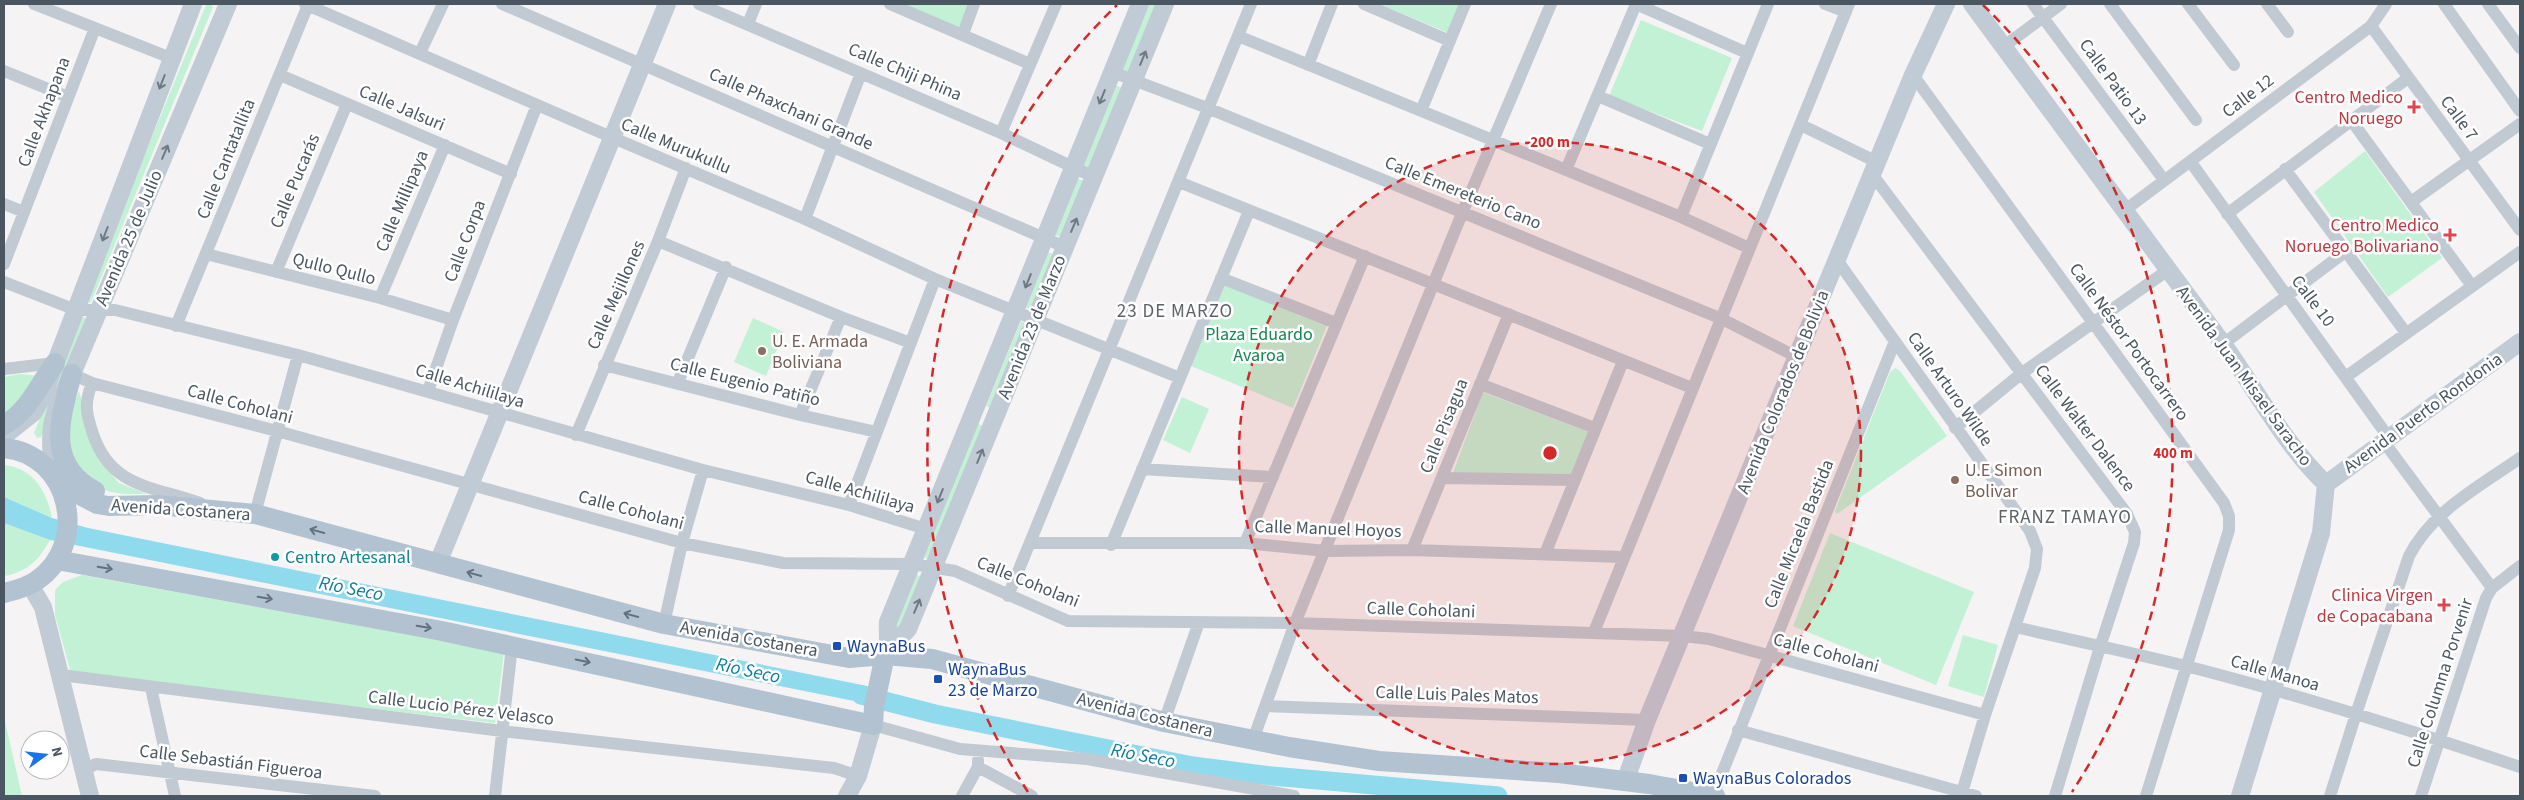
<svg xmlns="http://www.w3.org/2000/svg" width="2524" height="800" font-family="'Source Sans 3',sans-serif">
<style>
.green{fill:#c3f1d5}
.water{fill:#90daee}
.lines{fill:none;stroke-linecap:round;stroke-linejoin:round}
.river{stroke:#90daee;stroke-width:19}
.street{stroke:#c1cad2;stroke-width:12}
.secondary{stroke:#c1cbd6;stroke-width:18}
.primary{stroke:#b3c2d1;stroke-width:20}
.oneway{stroke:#6e7984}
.oneway2{stroke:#64717d}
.ring{fill:none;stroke:#d62828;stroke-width:2.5;stroke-dasharray:9 6}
.health-dot{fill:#e0444e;stroke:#fff;stroke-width:2}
.education-dot{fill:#8d6e63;stroke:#fff;stroke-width:2}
.culture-dot{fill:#0f9aa8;stroke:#fff;stroke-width:2}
.transit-dot{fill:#1a4fb4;stroke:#fff;stroke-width:2}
.labels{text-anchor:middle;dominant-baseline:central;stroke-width:5;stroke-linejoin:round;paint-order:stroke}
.street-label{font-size:18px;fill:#4a5661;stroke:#fff}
.health-label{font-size:18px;fill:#be3a42;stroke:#fff;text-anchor:end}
.park-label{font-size:18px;fill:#17864f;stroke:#fff}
.education-label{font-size:18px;fill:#785e54;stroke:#fff;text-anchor:start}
.culture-label{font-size:18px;fill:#0d838f;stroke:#fff;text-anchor:start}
.transit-label{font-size:18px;fill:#164399;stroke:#fff;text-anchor:start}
.neighbourhood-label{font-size:19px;letter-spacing:1px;fill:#5f6368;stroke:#fff}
.water-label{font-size:19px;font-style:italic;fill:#0c7c9b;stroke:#fff}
.centre{fill:#d62828;stroke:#fff;stroke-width:2.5}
.ring-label{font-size:15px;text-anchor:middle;font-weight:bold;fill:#d62828;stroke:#fff;stroke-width:5;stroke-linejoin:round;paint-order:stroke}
</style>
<rect width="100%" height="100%" fill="#f5f3f3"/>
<path class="green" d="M 211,4 L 213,7 L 91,302 L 88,303 L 85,300 L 206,5 Z
M 899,4 L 970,4 L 960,29 Z
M 1150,4 L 1156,4 L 1128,72 L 1122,70 Z
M 1379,4 L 1464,4 L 1451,34 Z
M 1641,20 L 1732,58 L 1702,131 L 1609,96 Z
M 1115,85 L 1122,88 L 1090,169 L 1083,166 Z
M 2365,151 L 2442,258 L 2388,297 L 2314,192 Z
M 1078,179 L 1084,181 L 1062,237 L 1055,235 Z
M 1047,252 L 1054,254 L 1032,310 L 1025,307 Z
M 1226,282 L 1328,323 L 1293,408 L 1191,366 Z
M 84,317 L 88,322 L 41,437 L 37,438 L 34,433 L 81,318 Z
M 753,318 L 784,332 L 766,376 L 734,362 Z
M 1021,321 L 1026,323 L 991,408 L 986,406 Z
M 1895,368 L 1900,371 L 1947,436 L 1837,514 L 1835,511 L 1890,372 Z
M 20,374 L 40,376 L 4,421 L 4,377 Z
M 79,391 L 98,459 L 119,483 L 147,494 C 134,494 118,495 105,490 C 90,484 68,460 67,444 C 66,425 72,408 79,391 Z
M 1483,392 L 1588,432 L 1573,474 L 1453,473 Z
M 1182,397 L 1209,409 L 1190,453 L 1163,440 Z
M 976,423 L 983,426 L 929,559 L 922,557 Z
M 4,465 C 33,468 47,491 52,518 L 4,497 Z
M 4,523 L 50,540 C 39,560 27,572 4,576 Z
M 1830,533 L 1974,592 L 1936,685 L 1793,626 Z
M 915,574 L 920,576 L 899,629 L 894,627 Z
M 82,575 L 504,652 L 495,723 L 71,673 L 55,615 L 55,590 L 63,582 Z
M 1963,635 L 1998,645 L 1984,697 L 1948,686 Z
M 4,717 L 22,796 L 4,796 Z"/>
<path class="water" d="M 4,497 L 52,518 L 88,528 L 872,687 L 869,704 L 50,540 L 4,523 Z"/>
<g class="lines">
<path class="river" d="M 861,695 L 935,714 L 1193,766 L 1272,776 L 1498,796"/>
<path class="street" d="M 34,4 L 171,58
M 305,4 L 611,137 L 805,219 L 935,279 L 1180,378
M 502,4 L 1065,247
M 699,4 L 1001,133 L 1094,177
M 890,4 L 1030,64
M 1364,4 L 1450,41
M 1825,4 L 1846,12
M 2033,4 L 2164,180
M 2110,4 L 2196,120
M 2188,4 L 2234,65
M 2267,4 L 2288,32
M 2444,4 L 2520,111
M 2488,4 L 2520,48
M 748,24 L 756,4
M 2371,26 L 2520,230
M 963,34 L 974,4
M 1238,36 L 1681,217 L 1749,248
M 2003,47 L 2061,4
M 420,53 L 443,4
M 1308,65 L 1332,4
M 4,71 L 68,97
M 1112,72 L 1210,109 L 1722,319 L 1797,357
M 280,75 L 511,174
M 1913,75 L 2224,503 L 2229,516 L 2229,530 L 2146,796
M 1598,96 L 1710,144
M 1421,111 L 1465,4
M 2351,120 L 2472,286
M 1801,125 L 1877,162
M 1001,133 L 1056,4
M 2190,161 L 2389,438
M 2285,169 L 2406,333
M 1566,170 L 1636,4 L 1747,53
M 1872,174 L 2127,514 L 2135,532 L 2134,543 L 2100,647 L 2055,796
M 1179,182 L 1692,388
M 2411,202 L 2520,124
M 4,204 L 24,212
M 2125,210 L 2371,26 L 2386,4
M 2227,214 L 2408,78
M 1681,217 L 1768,4
M 805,219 L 861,73
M 658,241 L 841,317 L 911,343
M 206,254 L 380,298 L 453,320
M 1837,260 L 2030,531 L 2037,549 L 2035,568 L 1985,715 L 1961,796
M 4,264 L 95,28
M 276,272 L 347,104
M 1221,278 L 1336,323
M 4,282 L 76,310 L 115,310 L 298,355 L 703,470 L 849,505 L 926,529
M 380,298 L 445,145
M 176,326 L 308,5
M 2223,344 L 2345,252
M 604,365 L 800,415 L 877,432
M 4,369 L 55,363
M 72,374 L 92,383 L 277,431 L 682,543 L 783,563 L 912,564 L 955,571 L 1068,621 L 1295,623 L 1683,636 L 1709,639 L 1985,715
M 2347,376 L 2520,252
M 678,382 L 726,267
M 92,383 C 84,404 86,413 93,434 C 111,488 153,486 200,503
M 1480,384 L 1595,428
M 428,391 L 453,320 L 537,105
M 800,415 L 841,317
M 1955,428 L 2022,373 L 2168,270
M 576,435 L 658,241 L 686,168
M 2384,442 L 2492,588
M 1142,469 L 1273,477
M 1442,478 L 1575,480
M 849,505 L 935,279
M 255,514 L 298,355
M 1031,543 L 1245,543 L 1326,551 L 1412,550 L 1623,557
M 1245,543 L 1365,256
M 1111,545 L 1249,211
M 1412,550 L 1509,314
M 1545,554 L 1623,361
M 1008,596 L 1251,4
M 664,624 L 682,543 L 703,470
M 2015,627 C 2072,640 2129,652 2186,666 C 2299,695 2410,730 2520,767
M 1594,632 L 1849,4
M 61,675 L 502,731 L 834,768 L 858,776
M 151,688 L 175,796
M 1266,706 L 1647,720
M 1164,722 L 1199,622
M 873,725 L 960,749 L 1087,759 L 1294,796
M 1738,730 L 1976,796
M 1253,740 L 1295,623 L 1463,211 L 1551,4
M 978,767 L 1032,796
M 83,770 L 96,764 L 375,796
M 495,796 L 512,646
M 962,796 L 978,767 L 978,760
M 1713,796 L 1895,341
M 2330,796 L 2356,714 L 2409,556 C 2432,511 2480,486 2520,458
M 2421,796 L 2486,598 L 2492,588 L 2520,566"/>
<path class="secondary" d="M 1972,4 C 2055,116 2138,229 2221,341 C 2256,389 2283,443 2326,484
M 4,436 L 33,413 L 42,398 L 193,4
M 54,476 C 47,426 51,419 72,374 L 228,4
M 2326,484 L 2520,342
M 438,563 L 667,4
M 30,585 L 43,607 L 90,796
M 890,644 L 898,640 L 908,629 L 1165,4
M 885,655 C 890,643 887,634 888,622 L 1140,4
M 1625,782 L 1647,720 L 1877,162 L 1913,75 L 1946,4
M 847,796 L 858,776 L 873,725
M 2240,796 L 2321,533 L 2326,484"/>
<path class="primary" d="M 72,374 C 60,419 45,465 95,491
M 4,425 C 29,411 38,386 55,363
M 4,448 C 70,454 91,544 36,581 C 26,588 15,590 4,593
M 59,484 L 97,504 L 109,506 L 158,505 L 255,514 L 664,624 L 849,658 L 885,655 L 932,659 L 1164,722 L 1289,747 L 1379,761 L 1559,773 L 1649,784 L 1715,796
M 57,560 L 442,631 L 873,725 L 874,707 L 885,655"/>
</g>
<defs><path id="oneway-shaft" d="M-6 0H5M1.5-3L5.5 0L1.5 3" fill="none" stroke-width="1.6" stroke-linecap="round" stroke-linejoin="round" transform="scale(1.25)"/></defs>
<g class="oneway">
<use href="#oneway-shaft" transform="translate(1143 58) rotate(-68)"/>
<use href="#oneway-shaft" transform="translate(162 82) rotate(111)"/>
<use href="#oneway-shaft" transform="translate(1102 97) rotate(112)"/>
<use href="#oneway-shaft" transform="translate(165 152) rotate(-67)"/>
<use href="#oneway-shaft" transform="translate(1074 225) rotate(-67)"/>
<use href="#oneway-shaft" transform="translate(105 234) rotate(111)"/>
<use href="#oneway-shaft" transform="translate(1028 281) rotate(112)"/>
<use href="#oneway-shaft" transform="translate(980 456) rotate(-68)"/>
<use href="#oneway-shaft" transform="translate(940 496) rotate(112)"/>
<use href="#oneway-shaft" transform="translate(917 606) rotate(-67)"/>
</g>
<g class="oneway2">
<use href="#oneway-shaft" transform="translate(317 531) rotate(-165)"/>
<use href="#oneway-shaft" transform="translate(105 568) rotate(10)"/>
<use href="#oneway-shaft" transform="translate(474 574) rotate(-165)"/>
<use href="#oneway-shaft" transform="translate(265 598) rotate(10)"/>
<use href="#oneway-shaft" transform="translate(631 615) rotate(-165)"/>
<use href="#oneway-shaft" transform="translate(424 627) rotate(10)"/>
<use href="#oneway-shaft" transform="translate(583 661) rotate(12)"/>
</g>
<circle cx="1550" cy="453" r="311" fill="#d62828" fill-opacity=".12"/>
<g class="ring">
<circle cx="1550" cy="453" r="311"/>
<path d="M1028 792A623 623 0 0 1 1117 5M1983 5A623 623 0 0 1 2072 792"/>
</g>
<g class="health-dot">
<path d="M2411.5 99.5h5v5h5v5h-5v5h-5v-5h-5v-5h5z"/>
<path d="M2447.5 227.5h5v5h5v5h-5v5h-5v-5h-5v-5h5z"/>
<path d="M2441.5 597.5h5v5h5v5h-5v5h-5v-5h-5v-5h5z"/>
</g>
<g class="education-dot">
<circle cx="762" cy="351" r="5"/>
<circle cx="1955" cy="480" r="5"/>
</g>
<circle class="culture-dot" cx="275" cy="557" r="5"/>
<g class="transit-dot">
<rect x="832" y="641" width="10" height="10" rx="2.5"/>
<rect x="933" y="674" width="10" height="10" rx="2.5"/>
<rect x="1678" y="773" width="10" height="10" rx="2.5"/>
</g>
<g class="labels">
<g class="street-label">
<text transform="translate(905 72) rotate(23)">Calle Chiji Phina</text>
<text transform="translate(2113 82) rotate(54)">Calle Patio 13</text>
<text transform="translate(2248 96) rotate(-37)">Calle 12</text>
<text transform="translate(402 108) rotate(23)">Calle Jalsuri</text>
<text transform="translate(791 109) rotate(24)">Calle Phaxchani Grande</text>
<text transform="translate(44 112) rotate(-69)">Calle Akhapana</text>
<text transform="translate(2459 118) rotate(54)">Calle 7</text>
<text transform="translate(676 146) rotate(23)">Calle Murukullu</text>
<text transform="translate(226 159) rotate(-68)">Calle Cantatallita</text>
<text transform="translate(295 181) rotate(-67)">Calle Pucarás</text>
<text transform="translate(1463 193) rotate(22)">Calle Emereterio Cano</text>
<text transform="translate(402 201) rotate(-67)">Calle Millipaya</text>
<text transform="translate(129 238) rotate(-67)">Avenida 25 de Julio</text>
<text transform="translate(465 241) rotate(-69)">Calle Corpa</text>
<text transform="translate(334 269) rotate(14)">Qullo Qullo</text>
<text transform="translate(616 295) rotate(-66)">Calle Mejillones</text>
<text transform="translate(2313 301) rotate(53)">Calle 10</text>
<text transform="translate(1032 327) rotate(-68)">Avenida 23 de Marzo</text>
<text transform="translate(2129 342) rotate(54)">Calle Néstor Portocarrero</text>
<text transform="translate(2244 376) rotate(54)">Avenida Juan Misael Saracho</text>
<text transform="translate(745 382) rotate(14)">Calle Eugenio Patiño</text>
<text transform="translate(470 386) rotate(17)">Calle Achililaya</text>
<text transform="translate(1950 389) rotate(55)">Calle Arturo Wilde</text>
<text transform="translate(1783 392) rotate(-68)">Avenida Colorados de Bolivia</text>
<text transform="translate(240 404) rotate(15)">Calle Coholani</text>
<text transform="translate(2423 413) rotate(-36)">Avenida Puerto Rondonia</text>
<text transform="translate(1444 426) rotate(-68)">Calle Pisagua</text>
<text transform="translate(2085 428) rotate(53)">Calle Walter Dalence</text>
<text transform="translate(860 492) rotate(16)">Calle Achililaya</text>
<text transform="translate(181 510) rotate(4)">Avenida Costanera</text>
<text transform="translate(631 510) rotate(15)">Calle Coholani</text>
<text transform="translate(1328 529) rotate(2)">Calle Manuel Hoyos</text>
<text transform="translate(1799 534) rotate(-68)">Calle Micaela Bastida</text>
<text transform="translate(1028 582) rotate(22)">Calle Coholani</text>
<text transform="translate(1421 610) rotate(2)">Calle Coholani</text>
<text transform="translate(749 639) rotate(10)">Avenida Costanera</text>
<text transform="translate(1826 653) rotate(15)">Calle Coholani</text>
<text transform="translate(2275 673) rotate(16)">Calle Manoa</text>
<text transform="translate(2440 683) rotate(-72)">Calle Columna Porvenir</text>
<text transform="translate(1457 695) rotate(2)">Calle Luis Pales Matos</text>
<text transform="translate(461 708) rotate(7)">Calle Lucio Pérez Velasco</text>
<text transform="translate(1145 715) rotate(14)">Avenida Costanera</text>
<text transform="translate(231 762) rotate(7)">Calle Sebastián Figueroa</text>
</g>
<g class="health-label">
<text x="2403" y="97">Centro Medico<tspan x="2403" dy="21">Noruego</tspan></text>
<text x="2439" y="225">Centro Medico<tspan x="2439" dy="21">Noruego Bolivariano</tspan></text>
<text x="2433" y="595">Clinica Virgen<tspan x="2433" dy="21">de Copacabana</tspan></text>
</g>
<g class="park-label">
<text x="1259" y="334">Plaza Eduardo<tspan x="1259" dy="21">Avaroa</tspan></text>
</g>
<g class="education-label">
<text x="772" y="341">U. E. Armada<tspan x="772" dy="21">Boliviana</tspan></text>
<text x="1965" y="470">U.E Simon<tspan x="1965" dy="21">Bolivar</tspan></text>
</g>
<g class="culture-label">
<text x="285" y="557">Centro Artesanal</text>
</g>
<g class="transit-label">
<text x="847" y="646">WaynaBus</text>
<text x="948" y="669">WaynaBus<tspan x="948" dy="21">23 de Marzo</tspan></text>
<text x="1693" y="778">WaynaBus Colorados</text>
</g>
<g class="neighbourhood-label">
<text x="1175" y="311">23 DE MARZO</text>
<text x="2065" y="517">FRANZ TAMAYO</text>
</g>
<g class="water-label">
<text transform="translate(351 589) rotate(11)">Río Seco</text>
<text transform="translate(748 671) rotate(12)">Río Seco</text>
<text transform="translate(1143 756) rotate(11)">Río Seco</text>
</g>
</g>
<circle cx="1550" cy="453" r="8" class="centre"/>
<g class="ring-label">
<text x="1550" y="147">200 m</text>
<text x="2173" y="458">400 m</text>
</g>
<rect width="2524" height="800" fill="none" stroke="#4a5661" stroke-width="10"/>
<g transform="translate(45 755) rotate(75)"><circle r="24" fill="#ffffff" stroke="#b7bbc0"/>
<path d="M0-4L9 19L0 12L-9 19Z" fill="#1a73e8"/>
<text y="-8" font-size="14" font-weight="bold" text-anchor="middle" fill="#4a5661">N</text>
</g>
</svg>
